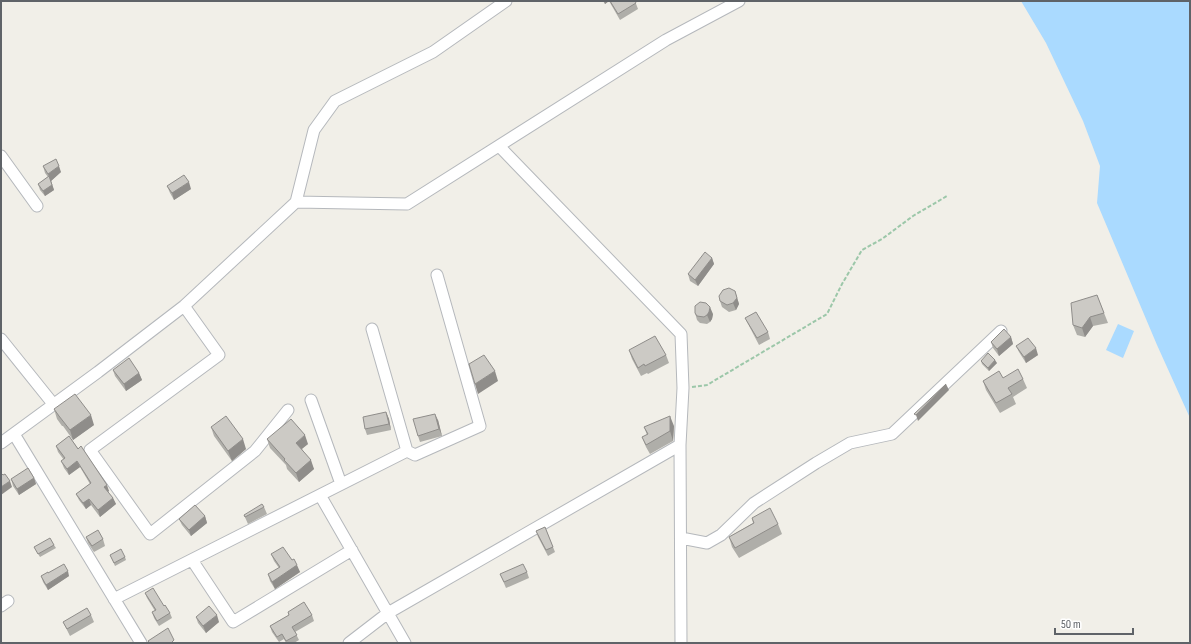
<svg xmlns="http://www.w3.org/2000/svg" width="1191" height="644" font-family="'Sofia Sans Condensed',sans-serif">
<style>
.water{fill:#aadaff}
.lines{fill:none;stroke-linecap:round;stroke-linejoin:round}
.minor-casing{stroke:#b5b8bc;stroke-width:13}
.path{stroke:#9cc7a9;stroke-width:2;stroke-dasharray:4 2;stroke-linecap:butt}
.minor{stroke:#fff;stroke-width:11}
.wall{fill:#afaea9}
.shaded-wall{fill:#8f8d8a}
.building{fill:#cccac5;stroke:#8f8d8a}
</style>
<rect width="100%" height="100%" fill="#f1efe8"/>
<path class="water" d="M 1021,1 L 1190,1 L 1190,418 L 1157,345 L 1097,203 L 1100,166 L 1083,121 L 1046,43 Z
M 1118,324 L 1134,331 L 1123,358 L 1106,350 Z"/>
<g class="lines">
<g class="minor-casing">
<path id="minor" d="M 499,146 L 681,334 L 683,388 L 680,445 L 681,643
M 1,156 L 37,206
M 296,202 L 407,204 L 666,40 L 739,1
M 184,306 L 219,355 L 90,450 L 150,534 L 255,451 L 288,410
M 372,329 L 407,451 L 415,455 L 480,426 L 437,275
M 1,339 L 54,405
M 311,400 L 341,484
M 14,434 L 141,643
M 1,443 L 98,372 L 184,306 L 296,202 L 314,130 L 335,101 L 433,52 L 506,1
M 320,495 L 405,643
M 681,538 L 707,543 L 721,535 L 754,503 L 816,463 L 850,443 L 892,434 L 1001,331
M 192,560 L 233,622 L 352,550
M 114,599 L 407,451
M 1,606 L 8,601
M 349,643 L 388,613 L 680,445"/>
</g>
<path class="path" d="M 692,387 L 707,385 L 827,314 L 842,284 L 862,250 L 882,239 L 913,216 L 947,196"/>
<use href="#minor" class="minor"/>
</g>
<path class="wall" d="M 603,1 L 635,1 L 638,9 L 620,20 L 609,1 L 605,4 Z
M 43,166 L 61,172 L 51,181 L 54,190 L 45,196 L 40,190 L 38,184 L 48,177 L 45,173 Z
M 167,186 L 191,189 L 174,200 L 170,193 Z
M 712,258 L 714,264 L 698,286 L 690,281 L 688,274 Z
M 735,291 L 739,304 L 736,310 L 729,312 L 722,307 L 720,301 Z
M 1097,295 L 1108,323 L 1093,326 L 1085,337 L 1077,335 L 1073,325 Z
M 695,313 L 713,314 L 712,319 L 710,322 L 707,324 L 700,323 L 697,320 Z
M 745,318 L 768,332 L 770,339 L 759,345 L 748,324 Z
M 1011,337 L 1013,344 L 999,356 L 993,348 L 991,342 Z
M 1016,346 L 1038,355 L 1026,363 L 1019,352 Z
M 629,350 L 666,355 L 669,363 L 648,374 L 647,373 L 641,376 L 632,359 Z
M 981,361 L 997,363 L 989,371 L 982,364 Z
M 113,370 L 139,373 L 142,380 L 126,391 L 115,376 Z
M 1003,378 L 1023,379 L 1027,388 L 1013,397 L 1016,404 L 1000,413 L 986,390 L 983,381 Z
M 54,409 L 94,425 L 73,440 L 63,426 L 62,426 L 57,419 Z
M 386,412 L 389,419 L 391,430 L 367,435 L 365,429 Z
M 438,420 L 442,436 L 420,442 L 418,436 Z
M 674,426 L 673,441 L 650,454 L 646,447 L 642,437 L 647,435 L 644,427 Z
M 211,427 L 246,449 L 232,461 L 214,436 Z
M 69,436 L 109,491 L 108,492 L 113,498 L 116,504 L 100,517 L 91,505 L 86,509 L 79,500 L 76,494 L 90,484 L 80,467 L 69,475 L 64,468 L 61,461 L 64,460 L 58,452 L 56,446 Z
M 267,439 L 308,444 L 302,449 L 314,469 L 299,482 L 287,469 L 286,465 L 270,448 Z
M 34,478 L 36,484 L 19,495 L 13,486 L 11,479 Z
M 264,507 L 267,514 L 248,524 L 244,515 Z
M 205,516 L 207,523 L 191,536 L 182,525 L 179,519 Z
M 752,518 L 778,524 L 782,534 L 739,558 L 732,547 L 729,537 L 753,523 Z
M 545,527 L 555,552 L 548,556 L 538,537 L 536,531 Z
M 86,537 L 103,539 L 105,546 L 94,552 L 88,543 Z
M 54,545 L 56,548 L 40,557 L 34,547 Z
M 271,554 L 292,560 L 300,572 L 275,589 L 270,581 L 268,574 L 279,568 L 274,561 Z
M 110,555 L 125,557 L 126,560 L 115,566 Z
M 527,572 L 529,578 L 506,588 L 500,574 Z
M 48,573 L 69,576 L 48,590 L 43,582 L 41,576 Z
M 145,593 L 164,606 L 170,613 L 172,618 L 159,626 L 154,618 L 152,612 L 155,611 L 147,598 Z
M 288,612 L 312,615 L 314,621 L 295,632 L 299,640 L 294,643 L 286,643 L 284,639 L 279,642 L 272,632 L 270,626 L 289,615 Z
M 91,615 L 94,622 L 70,636 L 63,622 Z
M 196,617 L 219,622 L 206,633 L 198,623 Z"/>
<path class="shaded-wall" d="M 604,1 L 609,1 L 605,4 Z
M 59,166 L 61,172 L 51,181 L 54,190 L 45,196 L 43,191 L 52,185 L 48,174 Z
M 189,182 L 191,189 L 174,200 L 172,193 Z
M 712,258 L 714,264 L 698,286 L 695,280 Z
M 735,291 L 739,304 L 736,310 L 733,303 Z
M 710,307 L 713,314 L 712,319 L 710,322 L 707,315 Z
M 1090,317 L 1093,326 L 1085,337 L 1082,328 Z
M 1011,337 L 1013,344 L 999,356 L 997,349 Z
M 1036,348 L 1038,355 L 1026,363 L 1024,357 Z
M 995,360 L 997,363 L 989,371 L 988,368 Z
M 495,371 L 498,381 L 478,394 L 475,384 Z
M 139,373 L 142,380 L 126,391 L 124,384 Z
M 946,384 L 949,390 L 918,421 L 916,415 Z
M 386,412 L 389,419 L 391,430 L 389,424 Z
M 435,414 L 438,420 L 442,436 L 439,429 Z
M 91,415 L 94,425 L 73,440 L 70,430 Z
M 670,416 L 674,426 L 673,441 L 670,431 Z
M 305,435 L 308,444 L 299,451 L 296,443 Z
M 243,439 L 246,449 L 232,461 L 228,451 Z
M 311,460 L 314,469 L 299,482 L 296,473 Z
M 77,461 L 80,467 L 69,475 L 67,469 Z
M 34,478 L 36,484 L 19,495 L 17,489 Z
M 10,481 L 12,487 L 1,495 L 1,487 Z
M 107,485 L 109,491 L 106,493 L 104,487 Z
M 113,498 L 116,504 L 100,517 L 98,510 Z
M 89,499 L 91,505 L 86,509 L 83,503 Z
M 205,516 L 207,523 L 191,536 L 189,530 Z
M 297,565 L 300,572 L 275,589 L 272,582 Z
M 68,571 L 69,576 L 48,590 L 46,585 Z
M 217,615 L 219,622 L 206,633 L 203,626 Z"/>
<path class="building" d="M 610,1 L 635,1 L 636,3 L 618,14 Z
M 56,159 L 59,166 L 48,174 L 43,166 Z
M 184,175 L 189,182 L 172,193 L 167,186 Z
M 49,176 L 52,185 L 43,191 L 38,184 Z
M 705,252 L 712,258 L 695,280 L 688,274 Z
M 729,288 L 735,291 L 737,298 L 733,303 L 727,305 L 720,301 L 719,296 L 723,290 Z
M 1097,295 L 1104,313 L 1090,317 L 1082,328 L 1073,325 L 1071,303 Z
M 700,302 L 706,303 L 710,307 L 709,312 L 707,315 L 704,317 L 697,316 L 695,313 L 695,306 Z
M 756,312 L 768,332 L 757,338 L 745,318 Z
M 1004,329 L 1011,337 L 997,349 L 991,342 Z
M 655,336 L 666,355 L 645,366 L 644,364 L 638,368 L 629,350 Z
M 1028,338 L 1036,348 L 1024,357 L 1016,346 Z
M 988,353 L 995,360 L 988,368 L 981,361 Z
M 484,355 L 495,371 L 475,384 L 469,364 Z
M 129,358 L 139,373 L 124,384 L 113,370 Z
M 1018,369 L 1023,379 L 1008,388 L 1012,394 L 996,403 L 983,381 L 999,371 L 1003,378 Z
M 946,384 L 916,415 L 914,414 Z
M 75,394 L 91,415 L 70,430 L 59,416 L 54,409 Z
M 386,412 L 389,424 L 365,429 L 363,417 Z
M 435,414 L 439,429 L 418,436 L 413,419 Z
M 226,416 L 243,439 L 228,451 L 211,427 Z
M 670,416 L 670,431 L 646,445 L 642,437 L 648,434 L 644,427 Z
M 291,419 L 305,435 L 296,443 L 311,460 L 296,473 L 284,460 L 285,459 L 267,439 Z
M 69,436 L 78,449 L 81,446 L 107,485 L 104,487 L 113,498 L 98,510 L 89,499 L 83,503 L 76,494 L 91,483 L 77,461 L 67,469 L 61,461 L 65,458 L 56,446 Z
M 28,468 L 34,478 L 17,489 L 11,479 Z
M 1,473 L 3,475 L 5,474 L 10,481 L 1,487 Z
M 262,504 L 264,507 L 245,517 L 244,515 Z
M 195,505 L 205,516 L 189,530 L 179,519 Z
M 770,508 L 778,524 L 735,548 L 729,537 L 754,523 L 752,518 Z
M 545,527 L 553,547 L 546,550 L 536,531 Z
M 98,530 L 103,539 L 92,546 L 86,537 Z
M 50,538 L 54,545 L 38,554 L 34,547 Z
M 283,547 L 292,560 L 294,559 L 297,565 L 272,582 L 268,574 L 280,567 L 271,554 Z
M 121,549 L 125,557 L 114,563 L 110,555 Z
M 64,564 L 68,571 L 46,585 L 41,576 L 48,572 L 48,573 Z
M 523,564 L 527,572 L 504,582 L 500,574 Z
M 153,588 L 164,606 L 165,605 L 170,613 L 157,621 L 152,612 L 156,610 L 145,593 Z
M 304,602 L 312,615 L 292,627 L 297,635 L 286,641 L 282,634 L 277,637 L 270,626 L 289,615 L 288,612 Z
M 209,606 L 217,615 L 203,626 L 196,617 Z
M 87,608 L 91,615 L 67,629 L 63,622 Z
M 168,628 L 174,640 L 171,643 L 150,643 L 148,641 Z"/>
<rect width="1191" height="644" fill="none" stroke="#5f6368" stroke-width="4"/>
<path d="M1055 628v6h78v-6" fill="none" stroke="#5f6368" stroke-width="2"/>
<text x="1061" y="628" font-size="12" fill="#5f6368" stroke="#ffffff" stroke-width="3" paint-order="stroke">50 m</text>
</svg>
